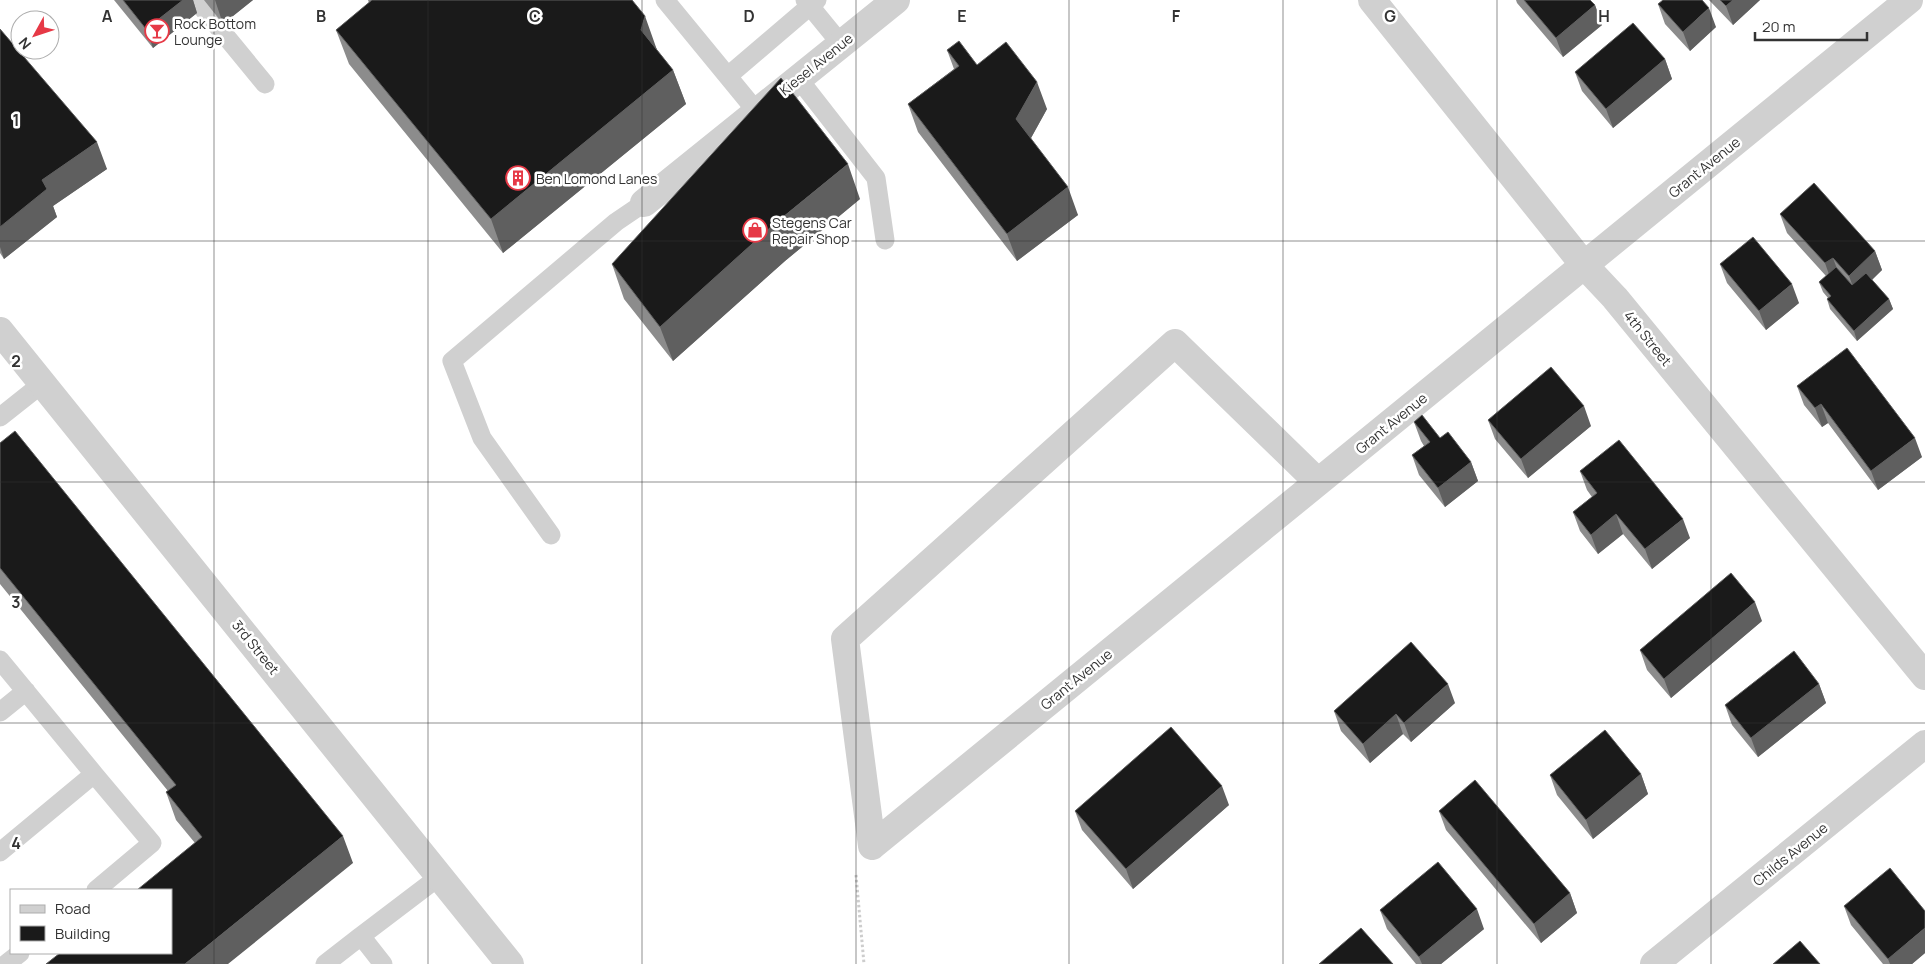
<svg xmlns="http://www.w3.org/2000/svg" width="1925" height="964" font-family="Manrope,sans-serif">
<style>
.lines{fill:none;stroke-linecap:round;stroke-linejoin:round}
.path{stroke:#cdcdcd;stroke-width:3;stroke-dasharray:2.5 2.5;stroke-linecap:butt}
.lane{stroke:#d0d0d0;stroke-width:19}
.street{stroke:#d0d0d0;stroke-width:28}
.wall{fill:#8c8c8c}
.shaded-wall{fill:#5f5f5f}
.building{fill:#1a1a1a;stroke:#5f5f5f}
.grid{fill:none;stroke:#333;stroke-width:1;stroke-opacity:0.55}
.labels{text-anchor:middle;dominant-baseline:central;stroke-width:5;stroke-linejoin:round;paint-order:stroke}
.poi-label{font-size:14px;fill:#333;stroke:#fff;text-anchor:start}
.street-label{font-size:14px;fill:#333;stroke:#fff}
.grid-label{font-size:16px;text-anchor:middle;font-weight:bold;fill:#333;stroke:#fff;stroke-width:5;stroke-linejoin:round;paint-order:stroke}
</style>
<rect width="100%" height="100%" fill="#fff"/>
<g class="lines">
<path class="path" d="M 856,875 L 864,964"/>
<path class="lane" d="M 196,0 L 265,84
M 665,0 L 757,112
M 805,0 L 841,44
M 728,76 L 817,0
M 798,78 L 876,178 L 885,240
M 0,417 L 43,383
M 551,535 L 482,438 L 452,361 L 616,222 L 644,203
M 0,660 L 94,774 L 0,852
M 0,712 L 26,691
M 94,774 L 152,843 L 96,890
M 361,936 L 440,876
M 6,964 L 20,953
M 325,964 L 361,936 L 383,964"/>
<path class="street" d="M 1372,0 L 1584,265 L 1615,298 L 1925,676
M 644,203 L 896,0
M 0,331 L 510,964
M 872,846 L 1909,0
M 872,846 L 845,639 L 1175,343 L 1318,482
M 1654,964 L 1925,744"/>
</g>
<path class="wall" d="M 114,0 L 193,0 L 197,13 L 153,48 Z
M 204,0 L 253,0 L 223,24 Z
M 368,0 L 632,0 L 657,50 L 673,70 L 686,104 L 503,253 L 349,64 L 336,30 L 369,3 Z
M 1516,0 L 1590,0 L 1595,5 L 1602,25 L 1563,57 L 1517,3 Z
M 1709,0 L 1760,0 L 1733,25 Z
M 1658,4 L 1716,27 L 1690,51 L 1665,24 Z
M 0,29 L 107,169 L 53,206 L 57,217 L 4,259 L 0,253 Z
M 947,50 L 977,65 L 1047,109 L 1031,138 L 1078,215 L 1017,261 L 918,132 L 908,104 L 954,69 Z
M 1665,59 L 1672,79 L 1613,128 L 1582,91 L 1575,72 Z
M 860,199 L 785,261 L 673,361 L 624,299 L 612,264 Z
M 1780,214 L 1875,251 L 1882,270 L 1872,280 L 1889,299 L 1893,309 L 1857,341 L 1830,309 L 1827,299 L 1828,298 L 1823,292 L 1819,282 L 1826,276 L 1787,233 Z
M 1720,264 L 1799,303 L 1766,330 L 1727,283 Z
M 1797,386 L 1922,457 L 1878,490 L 1828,423 L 1822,427 L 1804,405 Z
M 1488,420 L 1591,426 L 1528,478 L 1495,439 Z
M 1414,422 L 1440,438 L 1471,462 L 1478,481 L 1445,507 L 1419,475 L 1412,455 L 1424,446 L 1421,441 Z
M 0,443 L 353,863 L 195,843 L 176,820 L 166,792 L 168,791 L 0,584 Z
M 1580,471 L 1690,538 L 1652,569 L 1623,534 L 1598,554 L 1580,531 L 1573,512 L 1592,497 L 1587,490 Z
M 1762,621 L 1671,698 L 1647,670 L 1640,650 Z
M 1819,684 L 1826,703 L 1758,757 L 1732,725 L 1725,705 Z
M 1455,703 L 1411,742 L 1403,734 L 1370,763 L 1341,731 L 1334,711 Z
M 1641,774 L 1648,794 L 1593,839 L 1557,795 L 1550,775 Z
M 1229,805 L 1133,889 L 1082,830 L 1075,811 Z
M 1439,811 L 1570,893 L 1577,913 L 1541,943 L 1446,830 Z
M 1844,906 L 1925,953 L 1912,964 L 1883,964 L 1851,925 Z
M 1380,910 L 1484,929 L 1441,964 L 1416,964 L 1387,929 Z"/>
<path class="shaded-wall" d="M 183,0 L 193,0 L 197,13 L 153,48 L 146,29 Z
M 215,0 L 253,0 L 223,24 Z
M 1733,0 L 1760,0 L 1733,25 L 1726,6 Z
M 1595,5 L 1602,25 L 1563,57 L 1556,38 Z
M 1709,8 L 1716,27 L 1690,51 L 1683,32 Z
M 645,16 L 657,50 L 641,30 Z
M 1665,59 L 1672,79 L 1613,128 L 1606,109 Z
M 673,70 L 686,104 L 503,253 L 491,219 Z
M 1037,82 L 1047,109 L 1026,147 L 1016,119 Z
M 97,142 L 107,169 L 53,206 L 57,217 L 4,259 L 0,247 L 0,227 L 42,180 Z
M 848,164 L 860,199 L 785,261 L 673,361 L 660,327 L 772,226 Z
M 1068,187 L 1078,215 L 1017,261 L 1007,234 Z
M 1875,251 L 1882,270 L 1856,295 L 1849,276 Z
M 1833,258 L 1840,277 L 1832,283 L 1825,263 Z
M 1792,284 L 1799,303 L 1766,330 L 1759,311 Z
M 1889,299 L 1893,309 L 1857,341 L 1854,331 Z
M 1821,404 L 1828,423 L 1822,427 L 1815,408 Z
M 1584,406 L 1591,426 L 1528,478 L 1521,459 Z
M 1915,438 L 1922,457 L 1878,490 L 1871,471 Z
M 1471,462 L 1478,481 L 1445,507 L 1438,488 Z
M 1616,514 L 1623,534 L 1598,554 L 1591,535 Z
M 1683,519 L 1690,538 L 1652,569 L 1645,549 Z
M 1755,602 L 1762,621 L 1671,698 L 1664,679 Z
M 1448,684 L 1455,703 L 1411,742 L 1404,723 Z
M 1819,684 L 1826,703 L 1758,757 L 1751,738 Z
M 1396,714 L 1403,734 L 1370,763 L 1363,744 Z
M 1641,774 L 1648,794 L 1593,839 L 1586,820 Z
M 1222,786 L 1229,805 L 1133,889 L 1126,869 Z
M 343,836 L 353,863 L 228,964 L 185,964 Z
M 1570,893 L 1577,913 L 1541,943 L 1534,924 Z
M 1477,909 L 1484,929 L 1441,964 L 1422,964 L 1419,957 Z
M 1925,928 L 1925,953 L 1912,964 L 1890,964 L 1888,959 Z"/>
<path class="building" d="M 123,0 L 183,0 L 146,29 Z
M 372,0 L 632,0 L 645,16 L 641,30 L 673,70 L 491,219 L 336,30 Z
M 1524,0 L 1590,0 L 1595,5 L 1556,38 Z
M 1663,0 L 1702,0 L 1709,8 L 1683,32 L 1658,4 Z
M 1720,0 L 1733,0 L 1726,6 Z
M 1633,23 L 1665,59 L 1606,109 L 1575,72 Z
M 0,29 L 97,142 L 42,180 L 47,189 L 0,227 Z
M 959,41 L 977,65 L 1006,42 L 1037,82 L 1016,119 L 1068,187 L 1007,234 L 908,104 L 959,66 L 947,50 Z
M 781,78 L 848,164 L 772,226 L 660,327 L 612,264 Z
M 1814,183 L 1875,251 L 1849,276 L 1833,258 L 1825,263 L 1780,214 Z
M 1753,237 L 1792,284 L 1759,311 L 1720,264 Z
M 1836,267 L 1852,285 L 1866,273 L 1889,299 L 1854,331 L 1827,299 L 1831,296 L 1819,282 Z
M 1847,348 L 1915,438 L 1871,471 L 1821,404 L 1815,408 L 1797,386 Z
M 1551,367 L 1584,406 L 1521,459 L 1488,420 Z
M 1422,415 L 1440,438 L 1448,432 L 1471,462 L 1438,488 L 1412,455 L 1430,442 L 1414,422 Z
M 15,431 L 343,836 L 185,964 L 46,964 L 60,953 L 171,953 L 171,890 L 137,890 L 202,837 L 166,792 L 176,785 L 0,568 L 0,443 Z
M 1619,440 L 1683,519 L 1645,549 L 1616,514 L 1591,535 L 1573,512 L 1597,493 L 1580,471 Z
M 1731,573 L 1755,602 L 1664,679 L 1640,650 Z
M 1411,642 L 1448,684 L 1404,723 L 1396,714 L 1363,744 L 1334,711 Z
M 1794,651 L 1819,684 L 1751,738 L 1725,705 Z
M 1171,727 L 1222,786 L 1126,869 L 1075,811 Z
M 1605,730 L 1641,774 L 1586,820 L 1550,775 Z
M 1475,780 L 1570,893 L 1534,924 L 1439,811 Z
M 1438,862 L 1477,909 L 1419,957 L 1380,910 Z
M 1890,868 L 1925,911 L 1925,928 L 1888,959 L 1844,906 Z
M 1361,928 L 1393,964 L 1319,964 Z
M 1800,941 L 1820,964 L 1773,964 Z"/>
<path class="grid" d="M 214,0 L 214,964M 428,0 L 428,964M 642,0 L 642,964M 856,0 L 856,964M 1069,0 L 1069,964M 1283,0 L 1283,964M 1497,0 L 1497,964M 1711,0 L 1711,964M 0,241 L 1925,241M 0,482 L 1925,482M 0,723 L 1925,723"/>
<defs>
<g id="bar-ring" transform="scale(1.25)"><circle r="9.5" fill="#fff" stroke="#e63946" stroke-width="1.5"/><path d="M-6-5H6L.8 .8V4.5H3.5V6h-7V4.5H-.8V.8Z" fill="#e63946"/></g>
<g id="building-ring" transform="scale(1.25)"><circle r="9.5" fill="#fff" stroke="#e63946" stroke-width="1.5"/><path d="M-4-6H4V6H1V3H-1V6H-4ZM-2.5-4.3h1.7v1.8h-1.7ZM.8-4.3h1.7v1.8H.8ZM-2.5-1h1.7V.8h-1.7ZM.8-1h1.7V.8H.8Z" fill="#e63946"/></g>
<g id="shop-ring" transform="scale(1.25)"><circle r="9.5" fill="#fff" stroke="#e63946" stroke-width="1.5"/><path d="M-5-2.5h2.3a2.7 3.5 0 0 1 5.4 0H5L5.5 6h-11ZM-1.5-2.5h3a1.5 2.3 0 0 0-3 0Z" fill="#e63946"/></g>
</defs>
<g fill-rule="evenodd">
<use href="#bar-ring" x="157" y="31"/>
<use href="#building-ring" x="518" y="178"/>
<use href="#shop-ring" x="755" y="230"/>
</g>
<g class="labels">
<g class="poi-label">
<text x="174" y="23">Rock Bottom<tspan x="174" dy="16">Lounge</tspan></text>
<text x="536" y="178">Ben Lomond Lanes</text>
<text x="772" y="222">Stegens Car<tspan x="772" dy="16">Repair Shop</tspan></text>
</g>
<g class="street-label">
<text transform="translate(816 64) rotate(-39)">Kiesel Avenue</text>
<text transform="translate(1704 167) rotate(-39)">Grant Avenue</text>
<text transform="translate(1648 338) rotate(51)">4th Street</text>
<text transform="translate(1391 423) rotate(-39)">Grant Avenue</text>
<text transform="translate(256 647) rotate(51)">3rd Street</text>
<text transform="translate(1076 679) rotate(-39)">Grant Avenue</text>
<text transform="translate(1790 854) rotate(-39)">Childs Avenue</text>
</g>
</g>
<g class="grid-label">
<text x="107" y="22">A</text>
<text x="321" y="22">B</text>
<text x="535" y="22">C</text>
<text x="749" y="22">D</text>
<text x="962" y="22">E</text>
<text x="1176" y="22">F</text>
<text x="1390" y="22">G</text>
<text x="1604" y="22">H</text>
<text x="16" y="126">1</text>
<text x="16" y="367">2</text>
<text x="16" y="608">3</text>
<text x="16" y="849">4</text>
</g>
<rect x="10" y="889" width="162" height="65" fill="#ffffff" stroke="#adadad"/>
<rect x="20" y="905" width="25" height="8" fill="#d0d0d0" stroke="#adadad"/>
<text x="55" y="914" font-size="15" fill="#333333">Road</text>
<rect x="20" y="926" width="25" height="15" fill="#1a1a1a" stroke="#adadad"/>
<text x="55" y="939" font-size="15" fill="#333333">Building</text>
<g transform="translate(35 35) rotate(230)"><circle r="24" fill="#ffffff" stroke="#adadad"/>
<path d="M0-4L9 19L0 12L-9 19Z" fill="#e63946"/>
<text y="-8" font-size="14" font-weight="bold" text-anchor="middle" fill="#333333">N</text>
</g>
<path d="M1755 32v8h112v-8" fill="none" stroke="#333333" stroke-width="2.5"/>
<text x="1762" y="32" font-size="15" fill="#333333" stroke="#ffffff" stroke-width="4" paint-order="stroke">20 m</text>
</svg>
